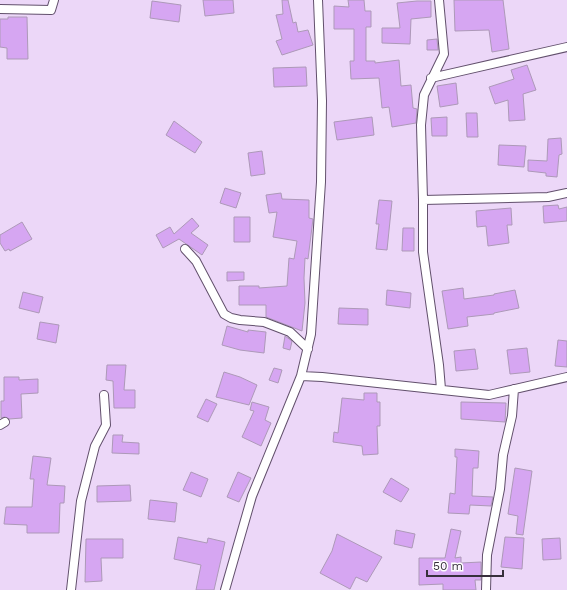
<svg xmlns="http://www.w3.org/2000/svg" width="567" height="590" font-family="'Work Sans',sans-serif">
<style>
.building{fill:#d6a6f2;stroke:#ad99b8}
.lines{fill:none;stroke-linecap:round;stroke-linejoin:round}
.street-casing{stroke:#62506c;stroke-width:10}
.street{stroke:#fff;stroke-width:8}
</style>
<rect width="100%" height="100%" fill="#ecd7f8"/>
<path class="building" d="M 203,0 L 233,0 L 234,13 L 205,16 Z
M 282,0 L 288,0 L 293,23 L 296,22 L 298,32 L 308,30 L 313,45 L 282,55 L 276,41 L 282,39 L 276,15 L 283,14 Z
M 348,0 L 364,0 L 365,11 L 371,11 L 371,27 L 366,27 L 366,61 L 375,61 L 375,63 L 399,60 L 401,86 L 411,85 L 413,108 L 417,109 L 416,123 L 392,127 L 389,107 L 382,108 L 379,78 L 351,79 L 350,61 L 354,61 L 354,29 L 334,29 L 334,6 L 349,7 Z
M 454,0 L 503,0 L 509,49 L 492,52 L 489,30 L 455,31 Z
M 152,1 L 181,5 L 179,22 L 150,18 Z
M 417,1 L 431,1 L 431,17 L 411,19 L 410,44 L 382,43 L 382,28 L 400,28 L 397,3 Z
M 8,17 L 27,17 L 28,59 L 7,59 L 7,48 L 0,47 L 0,19 L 8,19 Z
M 437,39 L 438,50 L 427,50 L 427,40 Z
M 527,65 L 536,90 L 523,94 L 525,120 L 509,121 L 508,100 L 495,104 L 489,87 L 514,79 L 511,70 Z
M 306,67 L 307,86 L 274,87 L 273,68 Z
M 456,83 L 458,104 L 440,107 L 437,86 Z
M 466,113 L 477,113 L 478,137 L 467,137 Z
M 372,117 L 374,135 L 337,140 L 334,122 Z
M 447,117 L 447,136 L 432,136 L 431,118 Z
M 174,121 L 202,142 L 195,153 L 166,135 Z
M 561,138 L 562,154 L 559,155 L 557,177 L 546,176 L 546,173 L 528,171 L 528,160 L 547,161 L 548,139 Z
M 499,145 L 526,146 L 524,167 L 498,165 Z
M 262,151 L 265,174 L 251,176 L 248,153 Z
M 225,188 L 241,193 L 236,208 L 220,203 Z
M 281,193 L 282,199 L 309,200 L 309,218 L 313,219 L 308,259 L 305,258 L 304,278 L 305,303 L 302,331 L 266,317 L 266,305 L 239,305 L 239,286 L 259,286 L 259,288 L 287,286 L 289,258 L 294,259 L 297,241 L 273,237 L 277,212 L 269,213 L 266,195 Z
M 379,200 L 392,201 L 387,250 L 376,249 L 379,224 L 376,224 Z
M 558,205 L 559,209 L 567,207 L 567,221 L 544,223 L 543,206 Z
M 511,208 L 512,225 L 507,225 L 509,243 L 488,246 L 486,226 L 477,227 L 476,211 Z
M 234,217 L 250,217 L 250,242 L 234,242 Z
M 192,218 L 199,226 L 191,233 L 208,245 L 202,255 L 179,239 L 163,248 L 156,235 L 170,227 L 174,234 Z
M 22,222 L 32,239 L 10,251 L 9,249 L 5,251 L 0,243 L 0,235 Z
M 403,228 L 414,228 L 414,251 L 402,251 Z
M 227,272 L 244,272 L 244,280 L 227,281 Z
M 463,288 L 464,299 L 494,295 L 494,294 L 515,290 L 519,308 L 494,313 L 494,314 L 467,317 L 468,326 L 448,329 L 442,291 Z
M 387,290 L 411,293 L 410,308 L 386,305 Z
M 23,292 L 43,297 L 39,313 L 19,308 Z
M 339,308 L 368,309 L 368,325 L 338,324 Z
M 40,322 L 59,325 L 56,343 L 37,339 Z
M 227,326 L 248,332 L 248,330 L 266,332 L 264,353 L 240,350 L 222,345 Z
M 285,336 L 292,341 L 290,350 L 283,348 Z
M 558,340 L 567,341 L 567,367 L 555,366 Z
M 527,348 L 530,372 L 510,374 L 507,350 Z
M 475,349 L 478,369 L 456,371 L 454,351 Z
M 107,365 L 126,365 L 124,390 L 135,390 L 135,408 L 114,408 L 113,381 L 106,380 Z
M 274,368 L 282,370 L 278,383 L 269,380 Z
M 224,372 L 240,377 L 257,385 L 249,405 L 216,397 Z
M 4,377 L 19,377 L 19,380 L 38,379 L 38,393 L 21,394 L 22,418 L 9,419 L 5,417 L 1,418 L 1,401 L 4,401 Z
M 364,393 L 377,393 L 377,402 L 380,402 L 380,426 L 377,426 L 378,454 L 363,455 L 362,446 L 333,442 L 334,432 L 338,433 L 342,398 L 364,400 Z
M 206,399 L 217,404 L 208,422 L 197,417 Z
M 252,402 L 269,407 L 265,420 L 271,423 L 261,446 L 242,437 L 254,411 L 250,410 Z
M 461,402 L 506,403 L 505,422 L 461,419 Z
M 113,435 L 123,435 L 122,442 L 139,443 L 139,454 L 112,453 Z
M 455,449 L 479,451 L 478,468 L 473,468 L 472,496 L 493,497 L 491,506 L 470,505 L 469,514 L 448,513 L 450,493 L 455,494 L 457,457 L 455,457 Z
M 33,456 L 51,458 L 47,485 L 65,486 L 64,503 L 60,503 L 59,533 L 27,533 L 27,525 L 4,524 L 6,507 L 32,507 L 34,479 L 30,479 Z
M 515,468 L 532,471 L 523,535 L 516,534 L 518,516 L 508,514 Z
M 191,472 L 208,479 L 201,497 L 183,490 Z
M 238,472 L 251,478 L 239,502 L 227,497 Z
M 391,478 L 409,489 L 401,502 L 383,492 Z
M 130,485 L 131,501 L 97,502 L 97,486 Z
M 150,500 L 177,503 L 175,522 L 148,519 Z
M 451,529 L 461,531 L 455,558 L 461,557 L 461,563 L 481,562 L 481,580 L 475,580 L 476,590 L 443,590 L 443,584 L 419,585 L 419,558 L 445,558 Z
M 396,530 L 415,534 L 412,548 L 394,544 Z
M 337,534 L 382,557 L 367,582 L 356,577 L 350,589 L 320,573 L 332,551 Z
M 178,537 L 207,543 L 208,538 L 225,542 L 214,590 L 196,590 L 201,565 L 174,559 Z
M 505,537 L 524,538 L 522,569 L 501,567 Z
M 560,538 L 561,559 L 543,560 L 542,539 Z
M 86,539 L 123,539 L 123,558 L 101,558 L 102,581 L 85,582 Z"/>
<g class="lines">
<g class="street-casing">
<path id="street" d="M 439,0 L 444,54 L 424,95 L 421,125 L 423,200 L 548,197 L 567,193
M 0,9 L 51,10 L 54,0
M 431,78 L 567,47
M 423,200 L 423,252 L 439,365 L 441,389
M 185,249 L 196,261 L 224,314 L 231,318 L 240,320 L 264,322 L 290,332 L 308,349
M 301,376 L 322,377 L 489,395 L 567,377
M 0,425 L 5,422
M 71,590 L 81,501 L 95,446 L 106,425 L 104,395
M 225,590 L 252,496 L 301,376 L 311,334 L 321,182 L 322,101 L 318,0
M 486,590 L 487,555 L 500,489 L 503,455 L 512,416 L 514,389"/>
</g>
<use href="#street" class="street"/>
</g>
<path d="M427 570v6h76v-6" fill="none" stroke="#372f3c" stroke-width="2"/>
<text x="433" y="570" font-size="12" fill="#372f3c" stroke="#ffffff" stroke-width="3" paint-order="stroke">50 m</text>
</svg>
